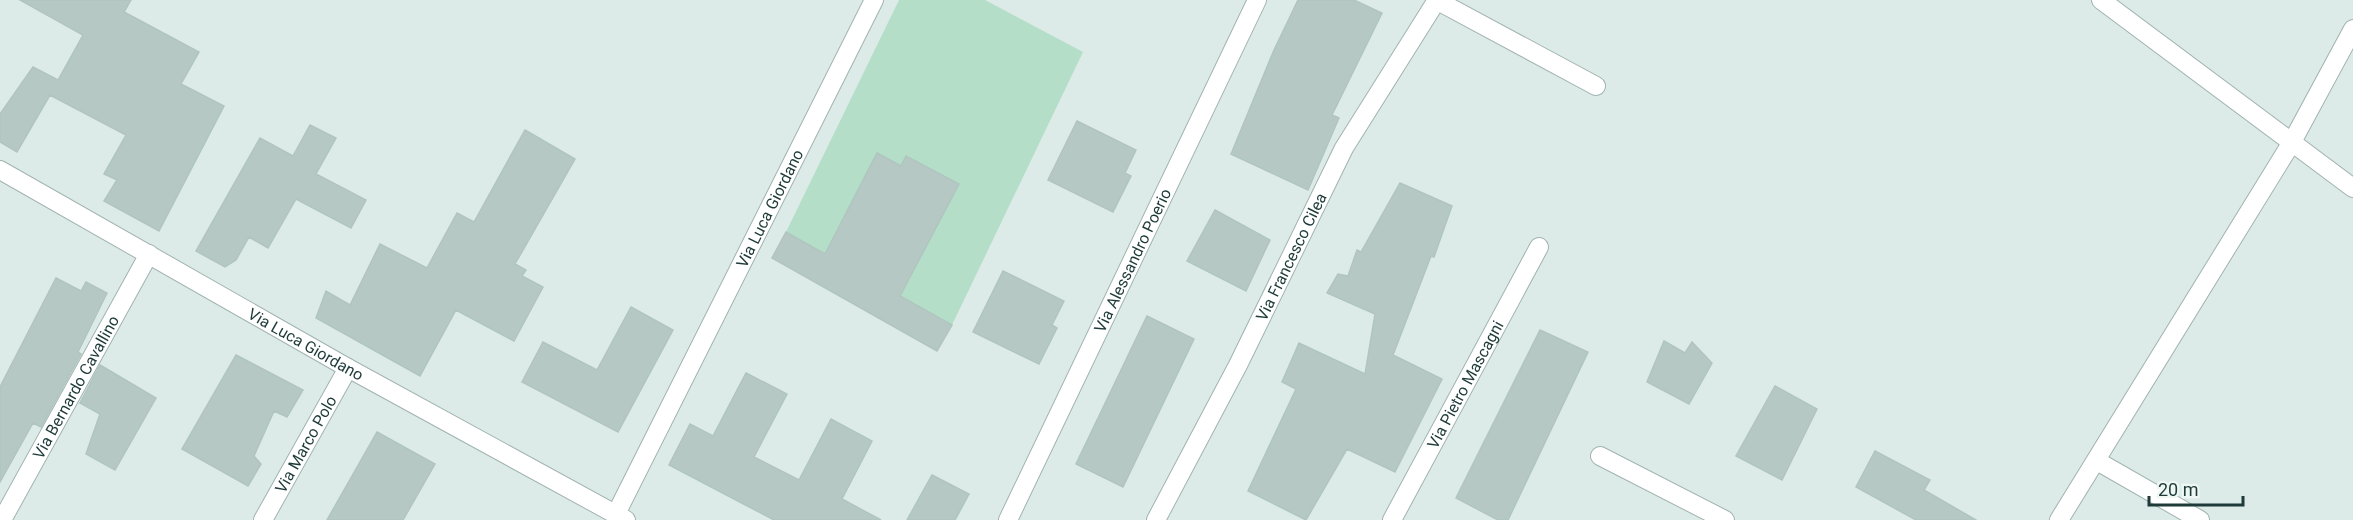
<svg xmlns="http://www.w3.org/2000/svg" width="2353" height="520" font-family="Roboto,sans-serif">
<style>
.green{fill:#b4dec8}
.building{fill:#b6c8c4;stroke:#b0c5c0;stroke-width:1.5}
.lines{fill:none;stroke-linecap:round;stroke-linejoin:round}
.minor-casing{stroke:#a0b3b0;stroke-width:20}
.minor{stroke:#fff;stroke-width:18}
.labels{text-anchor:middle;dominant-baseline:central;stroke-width:4.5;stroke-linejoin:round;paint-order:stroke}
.street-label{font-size:16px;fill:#1e3b39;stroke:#eef7f4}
</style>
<rect width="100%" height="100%" fill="#ddebe8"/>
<path class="green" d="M 899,0 L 985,0 L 1083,52 L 952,325 L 786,232 Z"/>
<path class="building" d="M 20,0 L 131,0 L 124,12 L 199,52 L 181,84 L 224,106 L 159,231 L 104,201 L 117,180 L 104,174 L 126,135 L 50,95 L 17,152 L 0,142 L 0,114 L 33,67 L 58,80 L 83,35 Z
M 1298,0 L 1354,0 L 1382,13 L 1332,115 L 1339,118 L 1308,190 L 1231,154 L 1274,50 Z
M 1077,121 L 1136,150 L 1125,173 L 1131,176 L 1113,212 L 1048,180 Z
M 310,125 L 336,138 L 316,174 L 366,200 L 351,228 L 296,199 L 268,248 L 249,237 L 236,260 L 225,267 L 196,251 L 260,138 L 293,156 Z
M 525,130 L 575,159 L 515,264 L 526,270 L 522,276 L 543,287 L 514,341 L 456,310 L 420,376 L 316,318 L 326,291 L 350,305 L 380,244 L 427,268 L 457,213 L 474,222 Z
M 877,153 L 901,166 L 906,156 L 959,184 L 900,296 L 952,325 L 937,351 L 772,258 L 786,232 L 825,254 Z
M 1400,183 L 1452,206 L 1434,257 L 1431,256 L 1393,355 L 1442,379 L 1395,472 L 1347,449 L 1306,520 L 1248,491 L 1296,389 L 1282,382 L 1299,343 L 1365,374 L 1375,314 L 1327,293 L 1338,274 L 1348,276 L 1357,250 L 1361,252 Z
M 1215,210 L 1270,240 L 1246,291 L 1187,261 Z
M 1003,271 L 1064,301 L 1052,325 L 1057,328 L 1039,364 L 973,332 Z
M 56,278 L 81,291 L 86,282 L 107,293 L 78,352 L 81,354 L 41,427 L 33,423 L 0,482 L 0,387 Z
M 631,307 L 673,330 L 618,432 L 522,382 L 543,342 L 597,370 Z
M 1147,316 L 1194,339 L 1123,487 L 1076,464 Z
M 1540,330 L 1588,352 L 1508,520 L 1498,520 L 1456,498 Z
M 1664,341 L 1685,353 L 1692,342 L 1712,363 L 1689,404 L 1647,382 Z
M 236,355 L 303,390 L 287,417 L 274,411 L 254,456 L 261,464 L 248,486 L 182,449 Z
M 100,365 L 156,398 L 115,470 L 86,454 L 100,414 L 80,403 Z
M 746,373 L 787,394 L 754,457 L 799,480 L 831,419 L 872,441 L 842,499 L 881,520 L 774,520 L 669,465 L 690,424 L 713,436 Z
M 1775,386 L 1817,409 L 1782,480 L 1736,456 Z
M 377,432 L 435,464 L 403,520 L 327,520 Z
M 1875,451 L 1930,480 L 1924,490 L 1976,520 L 1916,520 L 1856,487 Z
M 932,475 L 969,494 L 955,520 L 907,520 Z"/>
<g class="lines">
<g class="minor-casing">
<g id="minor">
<path d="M 1436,0 L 1596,86"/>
<path d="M 2101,0 L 2353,188"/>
<path id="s1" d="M 0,170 L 348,368 L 626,520"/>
<path d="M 1600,456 L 1725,520"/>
<path d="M 2097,461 L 2200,520"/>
<path id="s2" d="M 616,514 L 874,0"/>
<path id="s3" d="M 2,520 L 149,254"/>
<path id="s4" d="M 263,520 L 348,368"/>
<path id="s5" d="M 1008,520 L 1257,0"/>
<path id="s6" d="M 1156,520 L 1238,365 L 1344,148 L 1437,0"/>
<path id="s7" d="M 1392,520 L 1539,247"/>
<path d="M 2059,520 L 2292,142 L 2353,29"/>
</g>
</g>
<use href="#minor" class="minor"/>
</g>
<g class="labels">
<g class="street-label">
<text stroke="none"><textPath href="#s2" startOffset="342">Via Luca Giordano</textPath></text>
<text stroke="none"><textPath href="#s6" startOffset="296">Via Francesco Cilea</textPath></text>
<text stroke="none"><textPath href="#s5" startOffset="288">Via Alessandro Poerio</textPath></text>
<text stroke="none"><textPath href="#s1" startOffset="352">Via Luca Giordano</textPath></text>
<text stroke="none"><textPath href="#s7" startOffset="154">Via Pietro Mascagni</textPath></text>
<text stroke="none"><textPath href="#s3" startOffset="152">Via Bernardo Cavallino</textPath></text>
<text stroke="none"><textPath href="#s4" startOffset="87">Via Marco Polo</textPath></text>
</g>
</g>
<path d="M2149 496v9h94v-9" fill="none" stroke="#1e3b39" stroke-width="3"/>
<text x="2158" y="496" font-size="18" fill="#1e3b39" stroke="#eef7f4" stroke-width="4.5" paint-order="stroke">20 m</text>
</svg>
